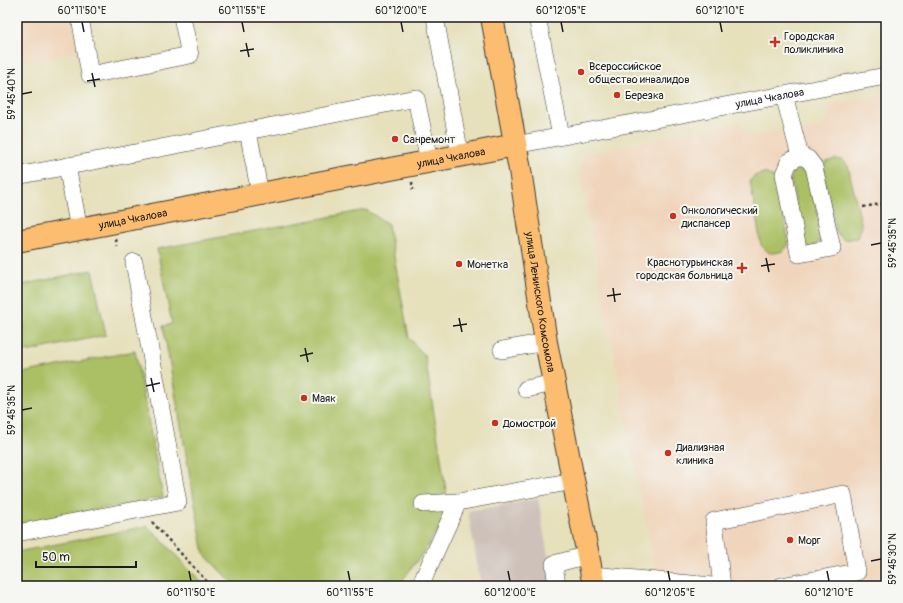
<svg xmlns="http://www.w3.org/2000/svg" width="903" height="603" font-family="Pangolin,sans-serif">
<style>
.built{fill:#f0d5bc}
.industrial{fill:#cec1b9}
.green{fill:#abc065;stroke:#646e40}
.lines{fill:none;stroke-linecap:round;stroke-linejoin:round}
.minor-casing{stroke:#3a3934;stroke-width:18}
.major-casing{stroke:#3a3934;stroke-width:24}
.path{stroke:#3a3934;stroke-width:2.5;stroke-dasharray:3 3;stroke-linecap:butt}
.minor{stroke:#fff;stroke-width:17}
.major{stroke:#fcbd6f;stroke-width:22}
.ticks{fill:none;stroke:#1c1c1c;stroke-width:1.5}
.poi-dot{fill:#c8321e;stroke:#f6f6f2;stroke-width:1.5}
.labels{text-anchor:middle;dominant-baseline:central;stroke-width:4;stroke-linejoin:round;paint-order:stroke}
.poi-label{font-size:11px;fill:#1c1c1c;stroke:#f6f6f2;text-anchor:start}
.street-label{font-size:11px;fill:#1c1c1c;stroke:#f6f6f2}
.neatline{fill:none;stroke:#1c1c1c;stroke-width:1.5}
.ticks-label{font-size:10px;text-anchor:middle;fill:#1c1c1c}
</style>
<rect width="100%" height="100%" fill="#f6f6f2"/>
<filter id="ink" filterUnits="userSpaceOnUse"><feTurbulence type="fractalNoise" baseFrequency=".025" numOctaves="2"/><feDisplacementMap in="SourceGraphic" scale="8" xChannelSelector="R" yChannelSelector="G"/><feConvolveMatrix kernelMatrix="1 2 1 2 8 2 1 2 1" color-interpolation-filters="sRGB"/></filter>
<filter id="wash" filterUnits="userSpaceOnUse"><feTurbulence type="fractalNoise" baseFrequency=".012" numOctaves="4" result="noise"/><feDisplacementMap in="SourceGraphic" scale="16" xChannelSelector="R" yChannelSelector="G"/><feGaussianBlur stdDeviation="0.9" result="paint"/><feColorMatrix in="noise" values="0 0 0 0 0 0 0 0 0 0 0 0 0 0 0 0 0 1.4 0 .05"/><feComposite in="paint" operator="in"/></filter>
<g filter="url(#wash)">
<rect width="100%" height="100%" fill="#e6e0bb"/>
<path class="built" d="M 17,17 L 72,17 L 79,51 L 17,64 Z
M 199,17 L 322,17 L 236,33 L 214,30 L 202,24 Z
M 886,94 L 886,586 L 659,586 L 632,453 L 579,167 L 587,154 L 740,121 L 741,127 L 744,131 L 749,135 L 756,136 L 780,131 L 793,130 L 800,131 L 824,126 L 828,115 L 828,105 Z"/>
<path class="industrial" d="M 538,499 L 553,586 L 481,586 L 468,511 Z"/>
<path class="green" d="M 835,159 L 843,160 L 848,166 L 862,227 L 857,238 L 844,240 L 836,232 L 822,170 L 826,162 Z
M 798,165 L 807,169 L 824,240 L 809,248 L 804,241 L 791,181 L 792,169 Z
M 764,173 L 772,176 L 776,181 L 789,242 C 786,252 779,253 769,253 L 761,245 L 750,181 L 754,176 Z
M 366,210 L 388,224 L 409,338 L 425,356 L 447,497 L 445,517 L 426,549 L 398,586 L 238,586 L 232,583 L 204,554 L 163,326 L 172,324 L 157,249 Z
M 92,270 L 106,335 L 17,354 L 17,286 Z
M 135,351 L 163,497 L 17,525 L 17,374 Z
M 148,526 L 205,586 L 17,586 L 17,552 Z"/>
</g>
<g filter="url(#ink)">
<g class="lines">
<g class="minor-casing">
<g id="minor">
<path d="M 80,17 L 90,75 L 190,55 L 182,17"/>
<path d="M 435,17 L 460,155"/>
<path d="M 537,17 L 561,136"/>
<path d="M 784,95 L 800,156 L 789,162 L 784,174 L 799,254 L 832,248 L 814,167 L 808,159 L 800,156"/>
<path d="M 248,131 L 260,194"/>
<path id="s1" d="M 515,145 L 886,76"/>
<path d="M 67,166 L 79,229"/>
<path d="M 17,176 L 416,98 L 429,161"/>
<path d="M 502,350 L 546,342"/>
<path d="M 526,389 L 554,383"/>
<path d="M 423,504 L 458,502"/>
<path d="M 17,533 L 178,502 L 134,262"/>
<path d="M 592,575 L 713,586"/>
<path d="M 420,586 L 458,502 L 574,481"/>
<path d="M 557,586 L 554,564 L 588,555"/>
<path d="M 722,586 L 714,521 L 843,494 L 857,572 L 781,586"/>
</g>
</g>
<g class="major-casing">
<g id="major">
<path id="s2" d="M 492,17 L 520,170 L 546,342 L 594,586"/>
<path id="s3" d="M 17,241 L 515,145"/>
</g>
</g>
<path class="path" d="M 412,182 L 413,190
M 863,207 L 886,203
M 116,239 L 117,247
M 152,522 L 211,586"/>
<use href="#minor" class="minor"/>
<use href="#major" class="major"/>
</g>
</g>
<path class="ticks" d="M 82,22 L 84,32M 242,22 L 244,32M 401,22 L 403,32M 561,22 L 563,32M 720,22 L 722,32M 246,43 L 249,57M 240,51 L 254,49M 92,73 L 95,87M 87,81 L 100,79M 22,94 L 32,92M 871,245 L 881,243M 766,258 L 769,272M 761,266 L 775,264M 613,288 L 615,302M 607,296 L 621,294M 459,318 L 462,332M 453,326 L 467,324M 305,348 L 308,362M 300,356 L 313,353M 151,378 L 154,392M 146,386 L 160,383M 22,410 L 32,408M 871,561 L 881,559M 189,571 L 191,581M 348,571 L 350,581M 508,571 L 510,581M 668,571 L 670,581M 827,571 L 829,581"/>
<g class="poi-dot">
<path d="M773 36h4v4h4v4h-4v4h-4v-4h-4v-4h4z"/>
<circle cx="581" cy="72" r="4"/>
<circle cx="617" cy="95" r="4"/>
<circle cx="395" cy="139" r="4"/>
<circle cx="673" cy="216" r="4"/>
<circle cx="459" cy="264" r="4"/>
<path d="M740 262h4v4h4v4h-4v4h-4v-4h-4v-4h4z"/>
<circle cx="304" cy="398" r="4"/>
<circle cx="495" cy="423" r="4"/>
<circle cx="668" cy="453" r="4"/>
<circle cx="790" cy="540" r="4"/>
</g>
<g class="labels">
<g class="poi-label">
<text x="784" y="36">Городская<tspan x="784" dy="13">поликлиника</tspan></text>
<text x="589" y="66">Всероссийское<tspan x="589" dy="13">общество инвалидов</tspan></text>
<text x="625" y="95">Березка</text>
<text x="403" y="139">Санремонт</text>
<text x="681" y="210">Онкологический<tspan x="681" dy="13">диспансер</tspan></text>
<text x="733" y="262" text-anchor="end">Краснотурьинская<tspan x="733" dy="13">городская больница</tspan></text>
<text x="467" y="264">Монетка</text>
<text x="312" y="398">Маяк</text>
<text x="503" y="423">Домострой</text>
<text x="676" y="447">Диализная<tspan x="676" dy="13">клиника</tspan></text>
<text x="798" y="540">Морг</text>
</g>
<g class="street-label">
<text stroke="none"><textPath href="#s1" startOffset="259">улица Чкалова</textPath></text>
<text stroke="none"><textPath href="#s3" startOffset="442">улица Чкалова</textPath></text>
<text stroke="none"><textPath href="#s3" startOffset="118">улица Чкалова</textPath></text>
<text stroke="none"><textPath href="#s2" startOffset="289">улица Ленинского Комсомола</textPath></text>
</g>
</g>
<rect width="903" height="603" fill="none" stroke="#f6f6f2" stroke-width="44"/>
<path d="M36 561v6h100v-6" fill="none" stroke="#1c1c1c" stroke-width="2"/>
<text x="42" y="561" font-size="12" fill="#1c1c1c" stroke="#f6f6f2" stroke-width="3" paint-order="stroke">50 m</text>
<rect x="22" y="22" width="859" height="559" class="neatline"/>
<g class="ticks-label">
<text x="82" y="14">60°11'50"E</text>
<text x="242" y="14">60°11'55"E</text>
<text x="401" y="14">60°12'00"E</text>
<text x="561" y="14">60°12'05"E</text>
<text x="720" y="14">60°12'10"E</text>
<text transform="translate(11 94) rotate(-90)" y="4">59°45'40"N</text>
<text transform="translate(892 243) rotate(-90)" y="4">59°45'35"N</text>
<text transform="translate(11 410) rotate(-90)" y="4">59°45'35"N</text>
<text transform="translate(892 559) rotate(-90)" y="4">59°45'30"N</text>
<text x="191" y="596">60°11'50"E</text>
<text x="350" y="596">60°11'55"E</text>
<text x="510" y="596">60°12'00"E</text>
<text x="670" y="596">60°12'05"E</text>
<text x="829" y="596">60°12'10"E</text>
</g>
</svg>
